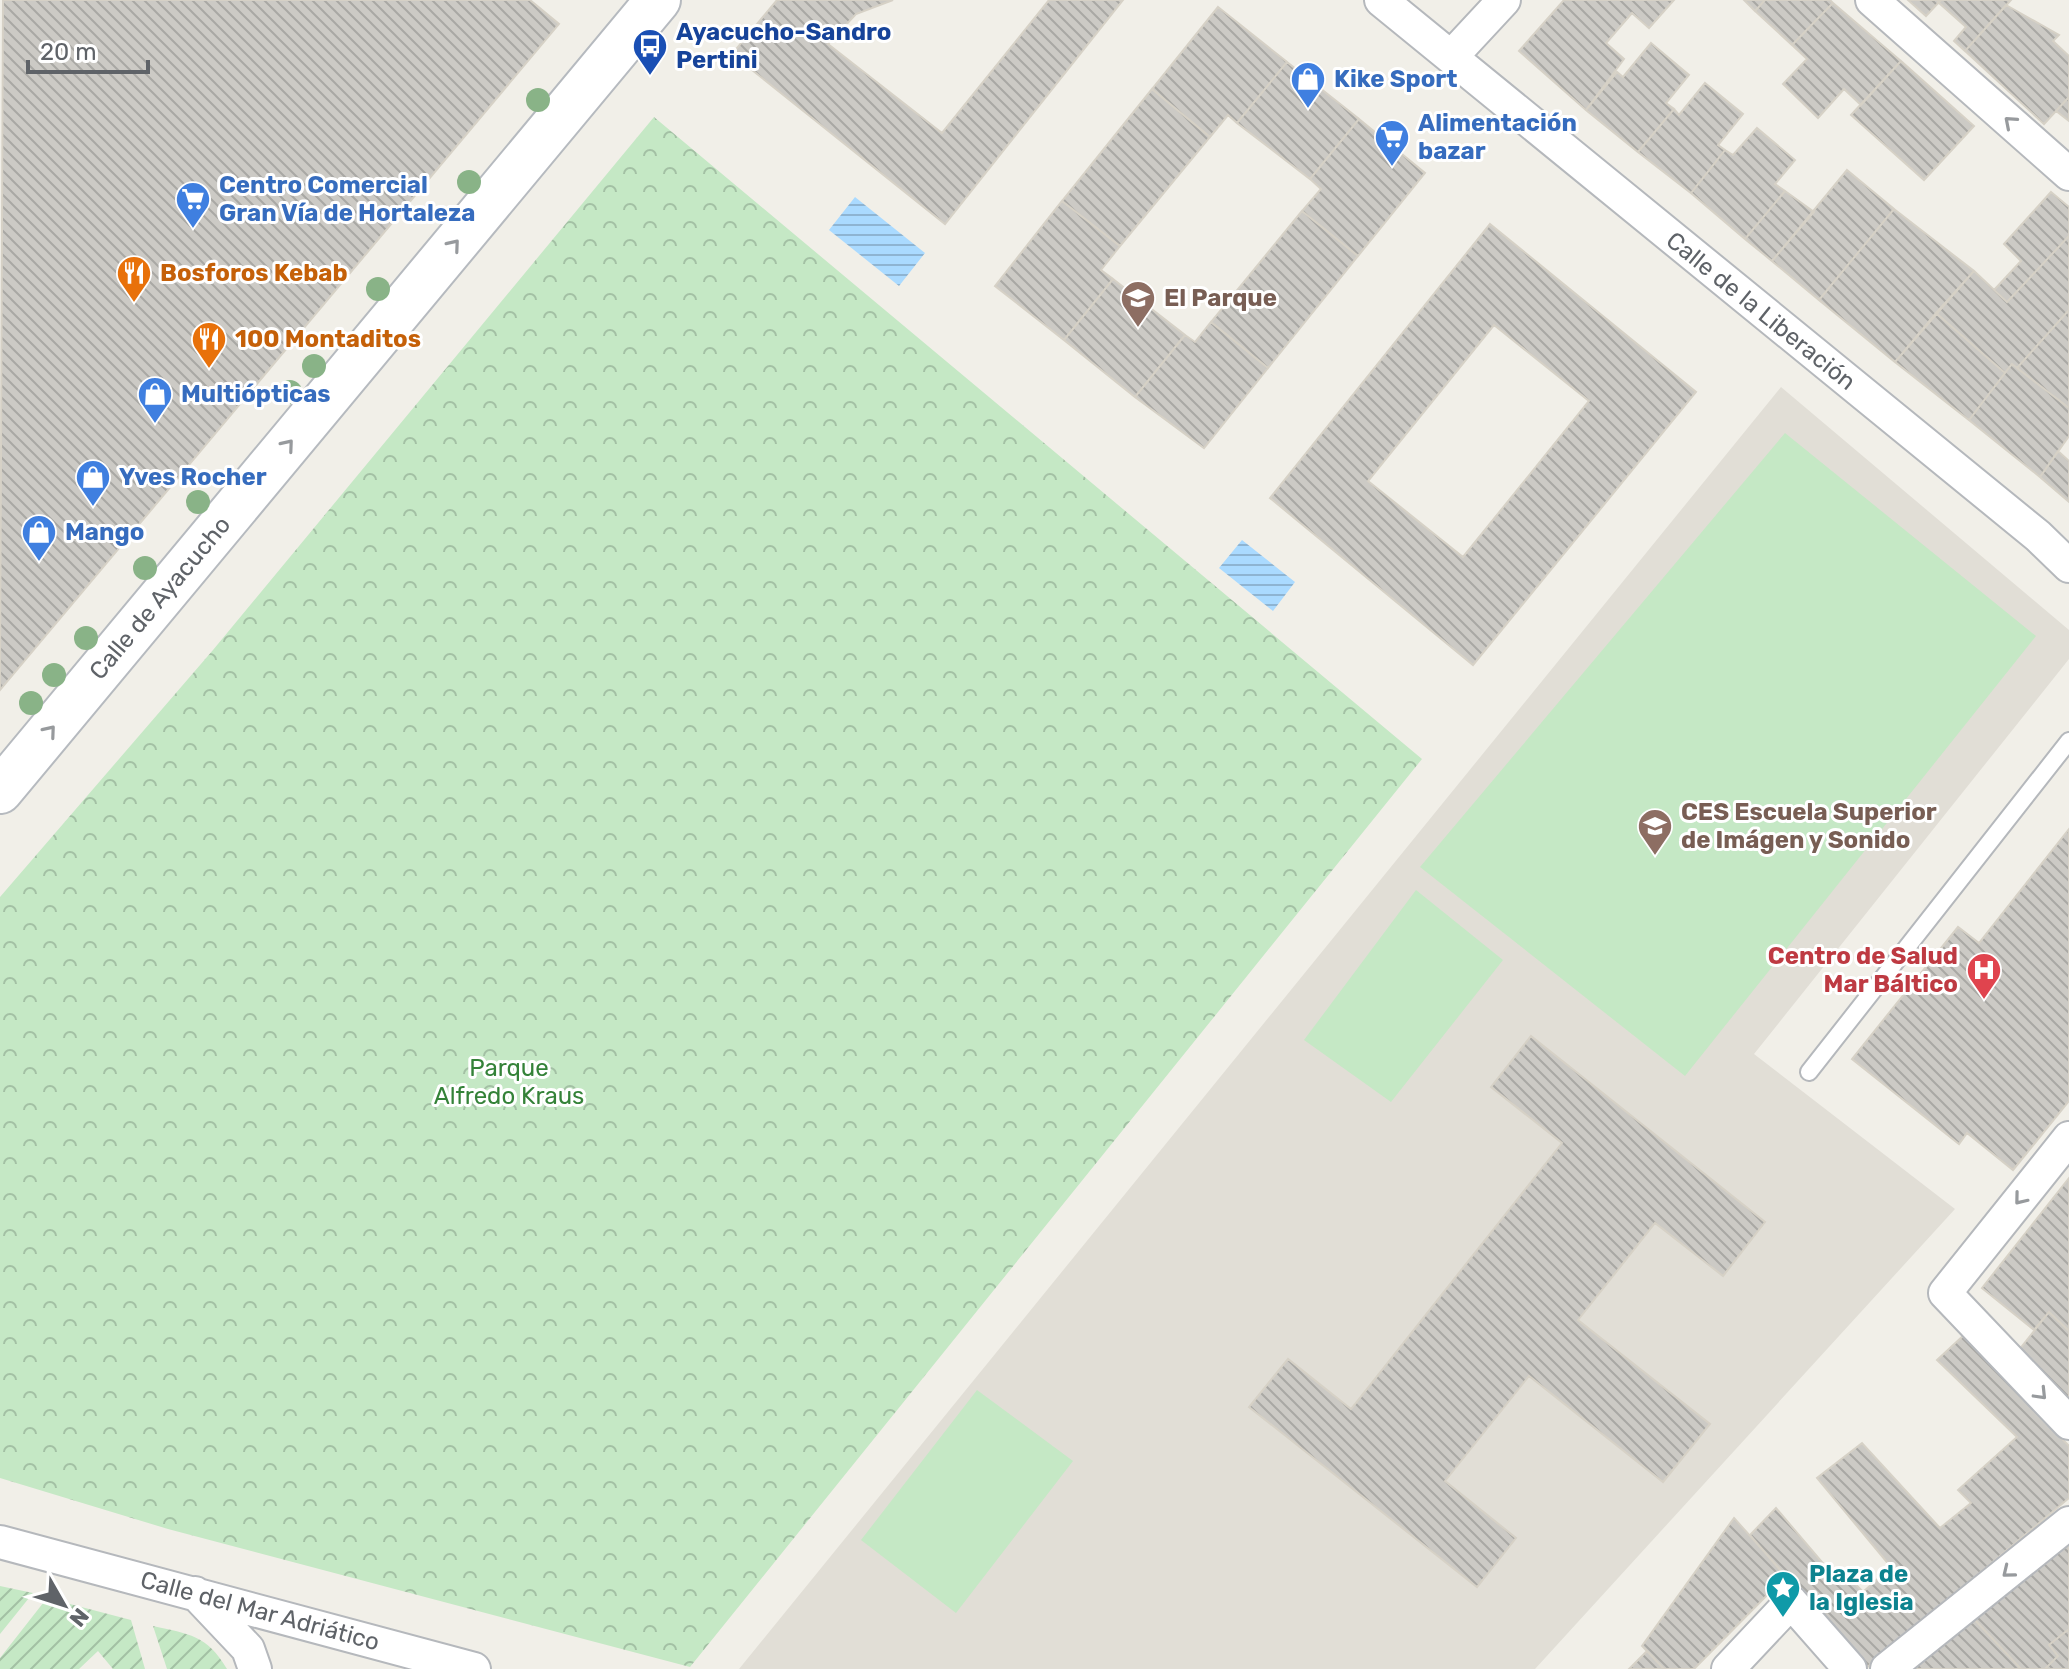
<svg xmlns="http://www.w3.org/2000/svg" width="2069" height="1669" font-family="Rubik,sans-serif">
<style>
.education{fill:#e1ded6}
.forest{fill:url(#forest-crowns)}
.garden{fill:url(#garden-furrows)}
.pitch{fill:#c5e8c5}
.water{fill:url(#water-rules)}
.building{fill:url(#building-back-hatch);stroke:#d6d1c6;stroke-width:2;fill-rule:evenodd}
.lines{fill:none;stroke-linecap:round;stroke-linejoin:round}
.lane-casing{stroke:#b5b8bc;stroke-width:20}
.street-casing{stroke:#b5b8bc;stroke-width:36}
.secondary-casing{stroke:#b6babf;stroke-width:48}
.lane{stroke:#fff;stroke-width:16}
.street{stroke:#fff;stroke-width:32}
.secondary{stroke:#fff;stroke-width:44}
.tree{fill:#89b387}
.oneway{stroke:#979a9d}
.labels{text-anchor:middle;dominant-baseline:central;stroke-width:6;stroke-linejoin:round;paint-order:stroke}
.transit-label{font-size:24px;font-weight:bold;fill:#164399;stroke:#fff;text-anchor:start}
.shop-label{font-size:24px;font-weight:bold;fill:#366cbe;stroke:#fff;text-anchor:start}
.food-label{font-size:24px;font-weight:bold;fill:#c56008;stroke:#fff;text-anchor:start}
.education-label{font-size:24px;font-weight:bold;fill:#785e54;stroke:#fff;text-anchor:start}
.street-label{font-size:24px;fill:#5f6368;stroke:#fff}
.health-label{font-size:24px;font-weight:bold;fill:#be3a42;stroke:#fff;text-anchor:end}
.park-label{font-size:24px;fill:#348238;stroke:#fff}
.culture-label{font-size:24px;font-weight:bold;fill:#0d838f;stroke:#fff;text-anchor:start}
</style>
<defs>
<pattern id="forest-crowns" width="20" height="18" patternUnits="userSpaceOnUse" patternTransform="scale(2)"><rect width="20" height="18" fill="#c5e8c5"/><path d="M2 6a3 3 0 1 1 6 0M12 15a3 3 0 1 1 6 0" fill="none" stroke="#a3c0a4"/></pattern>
<pattern id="garden-furrows" width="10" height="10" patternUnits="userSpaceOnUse" patternTransform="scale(2)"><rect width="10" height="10" fill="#c5e8c5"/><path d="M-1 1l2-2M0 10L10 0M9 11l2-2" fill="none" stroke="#a3c0a4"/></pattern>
<pattern id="water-rules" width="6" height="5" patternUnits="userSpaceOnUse" patternTransform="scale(2)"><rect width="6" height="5" fill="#aadaff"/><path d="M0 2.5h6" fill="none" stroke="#8eb4d2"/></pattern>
<pattern id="building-back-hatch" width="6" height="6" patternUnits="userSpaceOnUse" patternTransform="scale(2)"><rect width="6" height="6" fill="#cccac5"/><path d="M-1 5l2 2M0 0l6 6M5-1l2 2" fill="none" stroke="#a9a8a4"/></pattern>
</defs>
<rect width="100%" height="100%" fill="#f1efe8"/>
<path class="education" d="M 1781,387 L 2069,630 L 2069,659 L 1754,1054 L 1955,1209 L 1535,1669 L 739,1669 Z"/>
<path class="forest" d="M 654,117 L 1422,759 L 690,1667 L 168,1529 L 0,1478 L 0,897 L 213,650 Z"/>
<path class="garden" d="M 0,1586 L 33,1593 L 0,1634 Z
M 47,1598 L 131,1620 L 145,1669 L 113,1669 L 98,1651 L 79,1669 L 0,1669 L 0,1658 Z
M 153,1626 C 189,1634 207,1635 227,1669 L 167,1669 Z"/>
<path class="pitch" d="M 1785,433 L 2036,636 L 1685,1076 L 1420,867 Z
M 1416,890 L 1503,960 L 1391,1102 L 1304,1040 Z
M 977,1390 L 1073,1461 L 956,1613 L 861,1540 Z"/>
<path class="water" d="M 855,197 L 925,253 L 899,286 L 829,230 Z
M 1242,540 L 1295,582 L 1273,611 L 1219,568 Z"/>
<path class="building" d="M 3,0 L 530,0 L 559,24 L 0,690 Z
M 777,0 L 893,0 L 856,14 L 828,44 L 942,133 L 1049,0 L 1123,0 L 945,224 L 732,54 Z
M 1564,0 L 1674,0 L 1649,28 L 1632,13 L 1606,43 L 1624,59 L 1586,110 L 1519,51 Z
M 1744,0 L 1765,0 L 1755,11 Z
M 1765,0 L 1830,0 L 1833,3 L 1792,45 L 1755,11 Z
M 1908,0 L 1941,0 L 1926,16 Z
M 1941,0 L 2011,0 L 1965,51 L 1954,41 L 1966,27 L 1938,2 Z
M 1833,3 L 1901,61 L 1861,105 L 1844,89 L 1818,118 L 1783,84 L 1807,59 L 1792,45 Z
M 2006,5 L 2059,35 L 2053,41 L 2069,56 L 2069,97 L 2044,124 L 1965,51 Z
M 1218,7 L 1287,62 L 1237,123 L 1228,115 L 1210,137 L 1152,89 Z
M 1651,43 L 1689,75 L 1666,103 L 1674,109 L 1638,152 L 1586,110 L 1617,72 L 1623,77 Z
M 1901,61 L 1974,126 L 1924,180 L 1851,115 Z
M 1287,62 L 1359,119 L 1310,179 L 1237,123 Z
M 1705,83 L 1743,114 L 1718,145 L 1725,150 L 1691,193 L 1638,152 L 1674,109 L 1679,115 Z
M 1152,89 L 1210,137 L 1120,246 L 1062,201 Z
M 2069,97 L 2069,121 L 2056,111 Z
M 1359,119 L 1425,173 L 1358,256 L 1302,211 L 1321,189 L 1310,179 Z
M 1757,128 L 1795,160 L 1775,184 L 1785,191 L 1745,239 L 1691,193 L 1725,150 L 1733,155 Z
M 1847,170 L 1894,209 L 1819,300 L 1772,261 Z
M 1785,191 L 1814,212 L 1772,261 L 1745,239 Z
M 2051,192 L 2069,207 L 2069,236 L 2007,302 L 1994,290 L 2021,261 L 2004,244 Z
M 1062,201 L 1120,246 L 1101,270 L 1113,279 L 1064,340 L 995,286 Z
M 1894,209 L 1974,271 L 1895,362 L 1819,300 Z
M 1302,211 L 1358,256 L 1268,368 L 1211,322 Z
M 1490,224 L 1696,392 L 1473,665 L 1270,498 ZM 1494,325 L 1589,401 L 1463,557 L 1368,481 Z
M 2069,236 L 2069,310 L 2017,368 L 2012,364 L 2005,373 L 1936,313 L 1974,271 L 2007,302 Z
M 1113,279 L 1185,335 L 1135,397 L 1064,340 Z
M 2069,310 L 2069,408 L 2017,368 Z
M 1936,313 L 2005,373 L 1969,420 L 1895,362 Z
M 1211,322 L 1268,368 L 1204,448 L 1135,397 L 1185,335 L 1195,342 Z
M 2012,364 L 2069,408 L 2069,436 L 2040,477 L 1969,420 Z
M 2058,451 L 2069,461 L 2069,502 L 2040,477 Z
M 2069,829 L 2069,1101 L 2013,1170 L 1967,1133 L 1959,1144 L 1852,1059 L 1958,927 L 1979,943 Z
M 1531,1036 L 1765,1222 L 1723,1276 L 1655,1223 L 1578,1320 L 1710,1424 L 1663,1482 L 1529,1376 L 1445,1481 L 1516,1538 L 1477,1587 L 1249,1407 L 1288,1359 L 1351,1409 L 1562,1143 L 1491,1087 Z
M 2069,1178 L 2069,1331 L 2049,1312 L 2034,1330 L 1982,1288 Z
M 2049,1312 L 2069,1331 L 2069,1401 L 2019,1350 Z
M 1963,1336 L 2069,1446 L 2069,1498 L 1865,1669 L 1750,1535 L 1776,1508 L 1838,1581 L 1847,1575 L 1863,1592 L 1891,1567 L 1817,1478 L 1862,1443 L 1940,1528 L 1971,1503 L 1958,1490 L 2017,1437 L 1937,1360 Z
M 1734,1518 L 1786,1576 L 1694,1669 L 1664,1669 L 1642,1646 Z
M 2069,1539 L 2069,1629 L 2049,1645 L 2058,1656 L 2045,1669 L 2021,1669 L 1973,1618 Z
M 1973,1618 L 2021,1669 L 1913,1669 Z
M 2069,1629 L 2069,1669 L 2045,1669 L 2058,1656 L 2049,1645 Z
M 1647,1651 L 1664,1669 L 1629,1669 Z"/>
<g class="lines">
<g class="lane-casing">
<path id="lane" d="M 1809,1072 L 2069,741"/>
</g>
<g class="street-casing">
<path id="street" d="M 1381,0 L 2038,536 L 2069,566
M 1872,0 L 2069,174
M 1452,56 L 1504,0
M 2069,1138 L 1945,1293 L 2069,1423
M 0,1542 L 474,1669
M 195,1593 L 248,1649 L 255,1669
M 1728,1669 L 1791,1602 L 1850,1669
M 1887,1669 L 2069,1523"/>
</g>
<g class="secondary-casing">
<path id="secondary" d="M 0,791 L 658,0"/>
</g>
<use href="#lane" class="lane"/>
<use href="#street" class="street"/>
<use href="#secondary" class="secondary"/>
</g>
<g class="tree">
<circle cx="538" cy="100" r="12"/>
<circle cx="469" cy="182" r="12"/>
<circle cx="378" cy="289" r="12"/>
<circle cx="314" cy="366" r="12"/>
<circle cx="290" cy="392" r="12"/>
<circle cx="198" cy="502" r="12"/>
<circle cx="145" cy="568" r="12"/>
<circle cx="86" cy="638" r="12"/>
<circle cx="54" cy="675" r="12"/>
<circle cx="31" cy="703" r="12"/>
</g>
<defs><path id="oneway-chevron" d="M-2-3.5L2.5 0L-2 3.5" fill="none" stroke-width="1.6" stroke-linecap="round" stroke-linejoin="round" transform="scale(2)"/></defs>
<g class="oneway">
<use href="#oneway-chevron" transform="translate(2010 122) rotate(-139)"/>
<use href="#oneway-chevron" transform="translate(454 245) rotate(-50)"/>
<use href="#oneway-chevron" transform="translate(288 445) rotate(-50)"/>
<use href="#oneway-chevron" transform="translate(50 731) rotate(-50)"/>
<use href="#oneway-chevron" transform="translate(2020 1199) rotate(129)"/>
<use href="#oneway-chevron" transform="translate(2041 1394) rotate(46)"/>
<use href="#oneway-chevron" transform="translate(2008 1572) rotate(141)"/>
</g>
<defs>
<g id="bus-pin" transform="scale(1.8)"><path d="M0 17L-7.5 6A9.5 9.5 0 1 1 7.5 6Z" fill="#1a4fb4" stroke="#fff"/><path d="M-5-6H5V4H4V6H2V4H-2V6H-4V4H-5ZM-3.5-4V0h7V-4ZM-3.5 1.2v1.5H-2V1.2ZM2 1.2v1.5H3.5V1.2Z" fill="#fff"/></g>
<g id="shop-pin" transform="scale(1.8)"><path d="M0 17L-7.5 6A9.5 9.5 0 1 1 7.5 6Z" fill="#3f7fe0" stroke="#fff"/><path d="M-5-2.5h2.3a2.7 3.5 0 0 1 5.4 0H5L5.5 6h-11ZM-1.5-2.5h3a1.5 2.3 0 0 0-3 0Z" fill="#fff"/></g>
<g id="supermarket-pin" transform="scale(1.8)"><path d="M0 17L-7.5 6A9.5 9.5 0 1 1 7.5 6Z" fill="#3f7fe0" stroke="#fff"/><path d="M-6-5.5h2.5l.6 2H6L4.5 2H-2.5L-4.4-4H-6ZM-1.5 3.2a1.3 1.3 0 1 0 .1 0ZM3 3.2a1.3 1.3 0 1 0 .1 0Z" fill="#fff"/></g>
<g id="restaurant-pin" transform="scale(1.8)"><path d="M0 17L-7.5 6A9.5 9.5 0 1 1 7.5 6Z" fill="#e8710a" stroke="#fff"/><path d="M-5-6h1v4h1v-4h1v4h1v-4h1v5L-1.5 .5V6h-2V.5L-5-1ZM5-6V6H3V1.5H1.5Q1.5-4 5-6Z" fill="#fff"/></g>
<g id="school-pin" transform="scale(1.8)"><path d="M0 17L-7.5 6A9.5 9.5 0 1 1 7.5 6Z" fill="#8d6e63" stroke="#fff"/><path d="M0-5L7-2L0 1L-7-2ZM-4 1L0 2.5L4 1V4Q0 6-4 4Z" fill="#fff"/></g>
<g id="hospital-pin" transform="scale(1.8)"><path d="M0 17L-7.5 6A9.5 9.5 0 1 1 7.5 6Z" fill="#e0444e" stroke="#fff"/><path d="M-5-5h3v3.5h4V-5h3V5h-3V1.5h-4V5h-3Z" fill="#fff"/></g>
<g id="sight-pin" transform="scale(1.8)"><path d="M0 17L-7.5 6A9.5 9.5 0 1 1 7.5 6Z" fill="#0f9aa8" stroke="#fff"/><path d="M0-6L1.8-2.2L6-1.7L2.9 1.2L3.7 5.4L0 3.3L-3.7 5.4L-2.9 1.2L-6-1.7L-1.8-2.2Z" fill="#fff"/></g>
</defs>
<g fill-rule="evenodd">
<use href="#bus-pin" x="650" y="46"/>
<use href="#shop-pin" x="1308" y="79"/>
<use href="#supermarket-pin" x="1392" y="137"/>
<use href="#supermarket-pin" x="193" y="199"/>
<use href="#restaurant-pin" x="134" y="273"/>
<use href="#school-pin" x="1138" y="298"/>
<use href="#restaurant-pin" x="209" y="339"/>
<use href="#shop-pin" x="155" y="394"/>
<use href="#shop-pin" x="93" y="477"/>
<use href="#shop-pin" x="39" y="532"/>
<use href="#school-pin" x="1655" y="826"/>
<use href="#hospital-pin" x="1984" y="970"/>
<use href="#sight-pin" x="1783" y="1588"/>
</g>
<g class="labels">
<g class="transit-label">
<text x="676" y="32">Ayacucho-Sandro<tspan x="676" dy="28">Pertini</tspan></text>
</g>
<g class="shop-label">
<text x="1334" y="79">Kike Sport</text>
<text x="1418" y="123">Alimentación<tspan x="1418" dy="28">bazar</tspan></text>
<text x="219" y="185">Centro Comercial<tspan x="219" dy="28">Gran Vía de Hortaleza</tspan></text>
<text x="181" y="394">Multiópticas</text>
<text x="119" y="477">Yves Rocher</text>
<text x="65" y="532">Mango</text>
</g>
<g class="food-label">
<text x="160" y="273">Bosforos Kebab</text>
<text x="235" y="339">100 Montaditos</text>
</g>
<g class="education-label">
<text x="1164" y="298">El Parque</text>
<text x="1681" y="812">CES Escuela Superior<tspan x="1681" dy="28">de Imágen y Sonido</tspan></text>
</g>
<g class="street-label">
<text transform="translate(1761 311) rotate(39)">Calle de la Liberación</text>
<text transform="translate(160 598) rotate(-50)">Calle de Ayacucho</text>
<text transform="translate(260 1611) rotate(15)">Calle del Mar Adriático</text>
</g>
<g class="health-label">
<text x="1958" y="956">Centro de Salud<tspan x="1958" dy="28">Mar Báltico</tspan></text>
</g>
<g class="park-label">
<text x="509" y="1068">Parque<tspan x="509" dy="28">Alfredo Kraus</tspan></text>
</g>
<g class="culture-label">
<text x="1809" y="1574">Plaza de<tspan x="1809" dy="28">la Iglesia</tspan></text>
</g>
</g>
<g transform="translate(64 1605) rotate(129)" stroke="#ffffff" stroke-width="6" paint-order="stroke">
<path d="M0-6L14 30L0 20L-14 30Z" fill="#5f6368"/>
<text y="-12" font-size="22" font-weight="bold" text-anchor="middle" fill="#5f6368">N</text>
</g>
<path d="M28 60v12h120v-12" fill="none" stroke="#5f6368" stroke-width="4"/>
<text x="40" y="60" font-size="24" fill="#5f6368" stroke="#ffffff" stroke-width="6" paint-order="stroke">20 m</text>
</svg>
